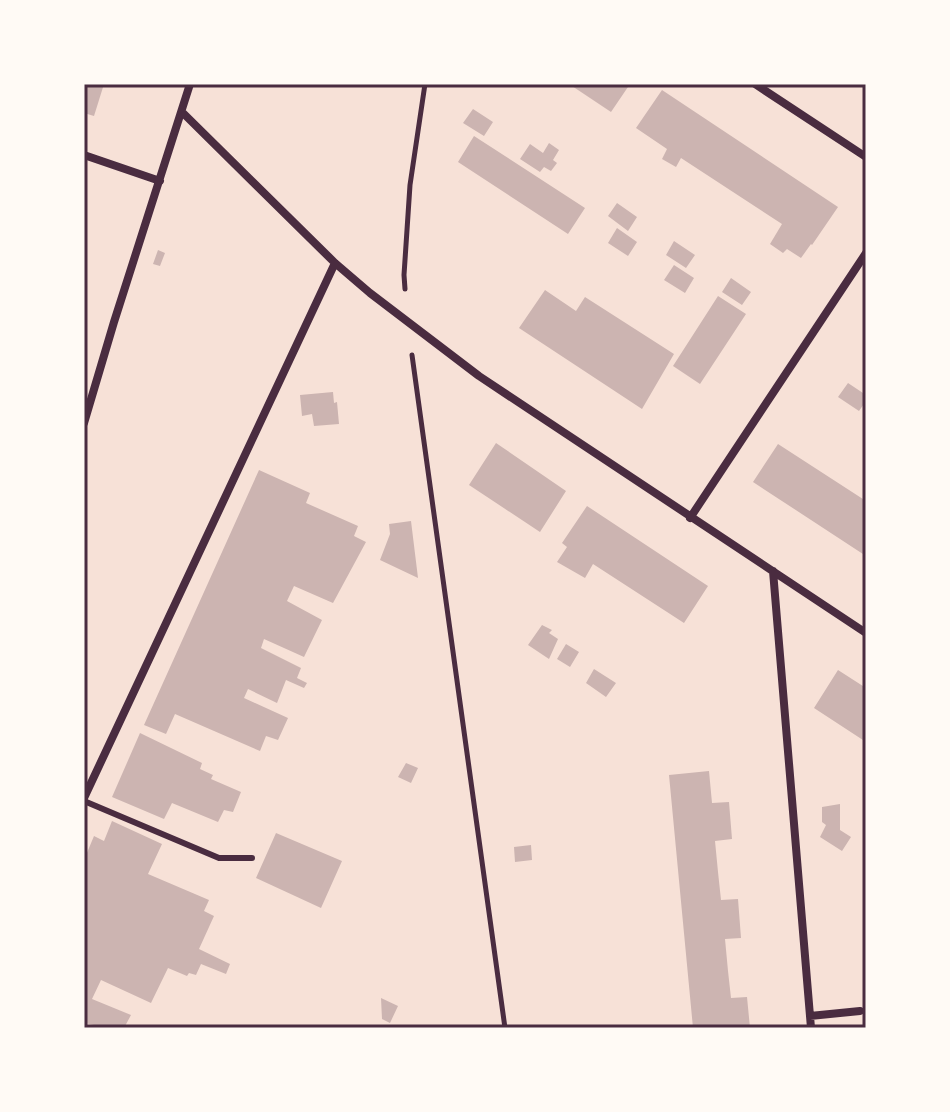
<svg xmlns="http://www.w3.org/2000/svg" width="950" height="1112" font-family="Lora,serif">
<style>
.building{fill:#ccb4b1}
.lines{fill:none;stroke-linecap:round;stroke-linejoin:round}
.path{stroke:#4a2c40;stroke-width:5}
.service{stroke:#4a2c40;stroke-width:6}
.minor{stroke:#4a2c40;stroke-width:8}
.neatline{fill:none;stroke:#4a2c40;stroke-width:3}
</style>
<rect width="100%" height="100%" fill="#f7e1d7"/>
<path class="building" d="M 84,84 L 104,84 L 94,116 L 84,113 Z
M 569,84 L 630,84 L 611,112 Z
M 662,90 L 838,207 L 812,245 L 811,244 L 801,258 L 787,249 L 783,253 L 770,244 L 782,224 L 681,158 L 676,167 L 662,159 L 667,149 L 636,128 Z
M 473,109 L 493,122 L 484,136 L 463,123 Z
M 474,136 L 585,208 L 568,234 L 458,162 Z
M 549,143 L 559,150 L 553,160 L 557,163 L 551,171 L 544,167 L 540,172 L 520,159 L 530,144 L 543,153 Z
M 617,203 L 637,217 L 628,231 L 608,216 Z
M 617,228 L 637,242 L 628,256 L 608,243 Z
M 674,241 L 695,255 L 686,268 L 666,255 Z
M 158,250 L 165,253 L 160,266 L 153,264 Z
M 674,265 L 694,278 L 685,293 L 664,280 Z
M 731,278 L 751,292 L 742,305 L 722,292 Z
M 545,290 L 576,311 L 585,297 L 674,354 L 642,409 L 519,328 Z
M 718,296 L 746,314 L 700,384 L 673,366 Z
M 848,383 L 866,395 L 866,401 L 859,411 L 838,397 Z
M 333,392 L 334,403 L 337,402 L 339,424 L 314,426 L 312,414 L 302,416 L 300,395 Z
M 496,443 L 566,491 L 540,532 L 469,485 Z
M 778,444 L 866,501 L 866,556 L 753,482 Z
M 259,470 L 310,493 L 306,503 L 358,526 L 354,536 L 366,542 L 333,603 L 294,586 L 287,601 L 322,620 L 304,657 L 264,639 L 261,648 L 301,668 L 297,678 L 307,683 L 304,688 L 286,680 L 277,703 L 248,689 L 244,698 L 288,718 L 278,740 L 266,736 L 260,751 L 175,714 L 166,734 L 144,725 Z
M 587,506 L 708,586 L 684,623 L 593,564 L 585,578 L 557,562 L 567,547 L 562,543 Z
M 411,521 L 418,578 L 380,560 L 390,534 L 389,524 Z
M 542,625 L 552,630 L 549,633 L 558,639 L 549,659 L 528,645 Z
M 566,644 L 579,652 L 570,667 L 557,659 Z
M 594,669 L 616,683 L 606,697 L 586,683 Z
M 838,670 L 866,688 L 866,742 L 814,708 Z
M 140,733 L 202,763 L 200,769 L 213,775 L 211,779 L 241,792 L 233,812 L 224,810 L 218,822 L 172,803 L 164,819 L 112,797 Z
M 406,763 L 418,768 L 411,783 L 398,777 Z
M 709,771 L 712,803 L 729,802 L 732,839 L 715,841 L 718,872 L 721,900 L 738,899 L 741,938 L 725,939 L 728,971 L 731,998 L 747,997 L 750,1028 L 693,1028 L 669,775 Z
M 840,804 L 840,830 L 851,837 L 842,851 L 820,837 L 826,825 L 822,822 L 822,807 Z
M 112,821 L 162,844 L 148,874 L 209,900 L 204,911 L 214,916 L 199,949 L 230,964 L 226,974 L 201,964 L 196,975 L 189,973 L 187,976 L 168,968 L 151,1003 L 101,980 L 92,999 L 131,1015 L 124,1028 L 109,1028 L 84,1023 L 84,860 L 94,836 L 104,841 Z
M 276,833 L 342,861 L 321,908 L 256,878 Z
M 531,845 L 532,860 L 515,862 L 514,847 Z
M 381,998 L 398,1006 L 390,1023 L 382,1019 Z"/>
<g class="lines">
<path class="path" d="M 405,289 L 404,275 L 410,185 L 425,84
M 412,355 L 505,1028"/>
<path class="service" d="M 84,801 L 219,858 L 252,858"/>
<path class="minor" d="M 755,84 L 866,157
M 182,112 L 335,263 L 370,293 L 479,376 L 866,633
M 84,155 L 160,181
M 84,423 L 114,322 L 190,84
M 690,518 L 866,253
M 773,571 L 811,1028
M 84,798 L 335,263
M 810,1016 L 860,1011"/>
</g>
<rect width="950" height="1112" fill="none" stroke="#fffaf5" stroke-width="172"/>
<rect x="86" y="86" width="778" height="940" class="neatline"/>
</svg>
